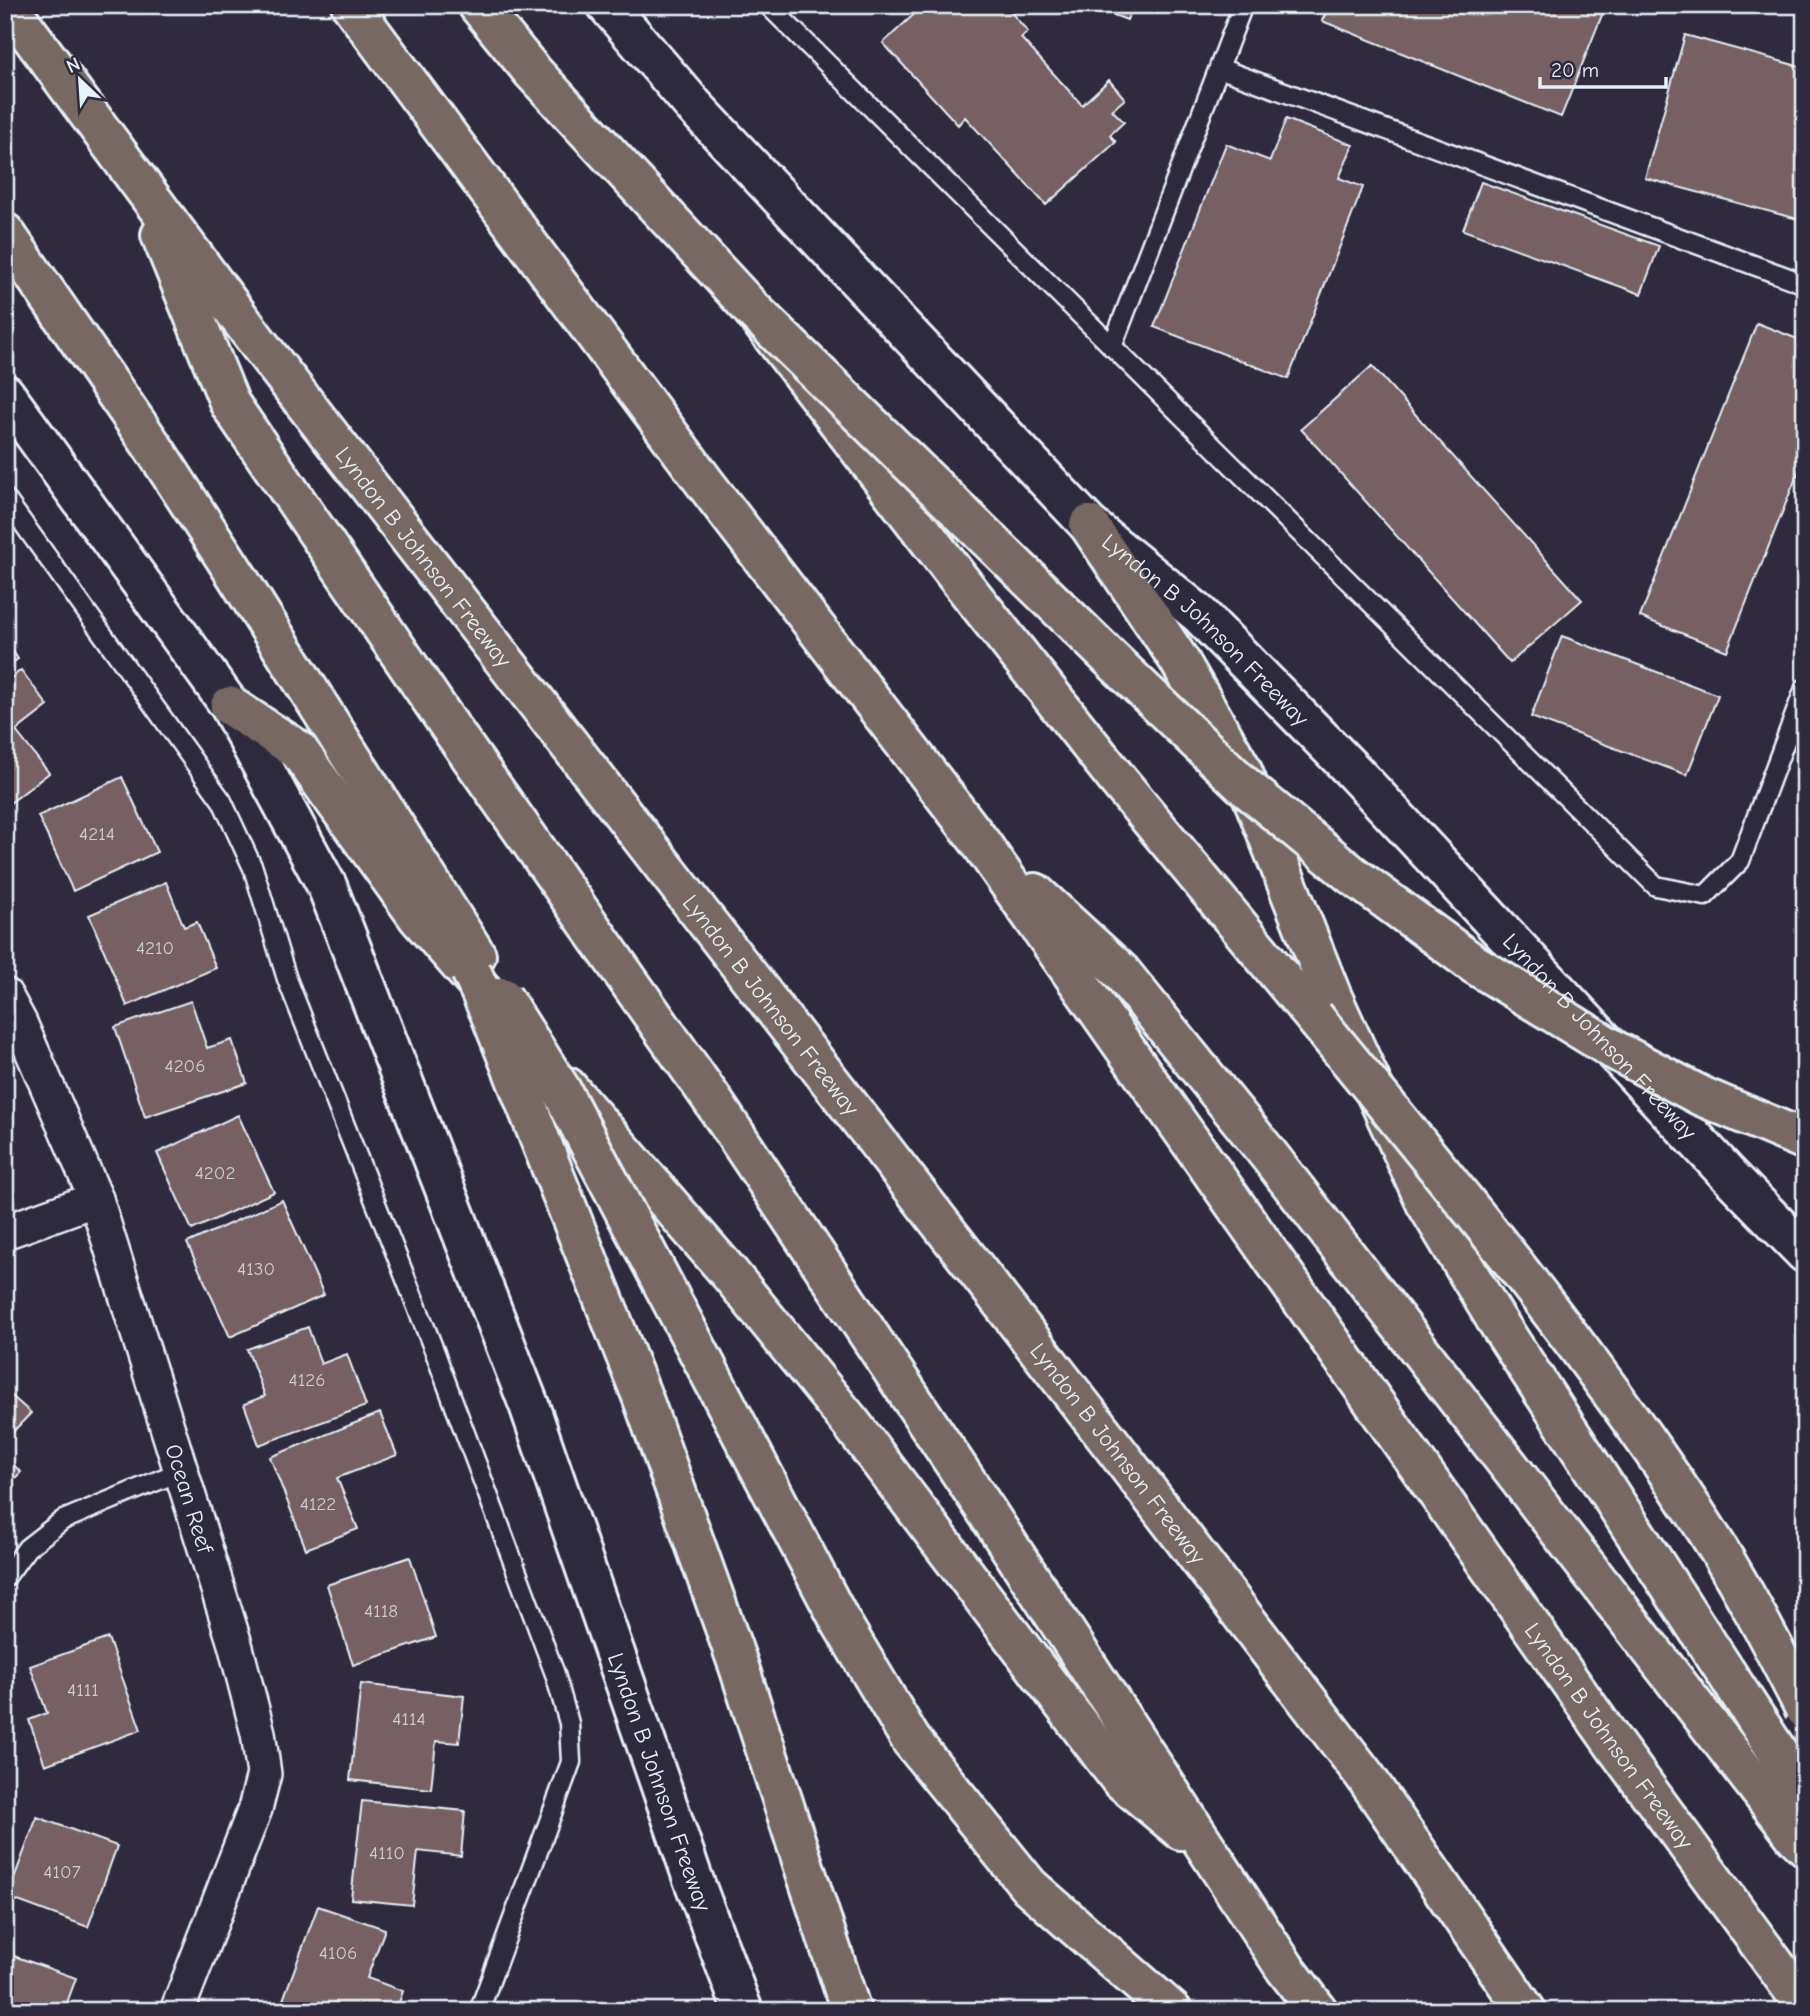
<svg xmlns="http://www.w3.org/2000/svg" width="1810" height="2016" font-family="'Comic Neue',sans-serif">
<style>
.building{fill:#766064;stroke:#e8f1f8;stroke-width:2}
.lines{fill:none;stroke-linecap:round;stroke-linejoin:round}
.lane-casing{stroke:#e8f1f8;stroke-width:23}
.street-casing{stroke:#e8f1f8;stroke-width:38}
.secondary-casing{stroke:#e8f1f8;stroke-width:44}
.highway-casing{stroke:#e8f1f8;stroke-width:44}
.lane{stroke:#2f2a3d;stroke-width:18}
.street{stroke:#2f2a3d;stroke-width:33}
.secondary{stroke:#2f2a3d;stroke-width:38}
.highway{stroke:#776864;stroke-width:38}
.highway-bridge-casing{stroke:#e8f1f8;stroke-width:44;stroke-linecap:butt}
.highway-bridge{stroke:#776864;stroke-width:38}
.labels{text-anchor:middle;dominant-baseline:central;stroke-width:5;stroke-linejoin:round;paint-order:stroke}
.number-label{font-size:19px;fill:#cccdd3}
.street-label{font-size:23px;fill:#e8f1f8;stroke:#2f2a3d}
</style>
<rect width="100%" height="100%" fill="#2f2a3d"/>
<filter id="ink" filterUnits="userSpaceOnUse"><feTurbulence type="fractalNoise" baseFrequency=".0143" numOctaves="2"/><feDisplacementMap in="SourceGraphic" scale="14" xChannelSelector="R" yChannelSelector="G"/><feConvolveMatrix kernelMatrix="1 2 1 2 8 2 1 2 1" color-interpolation-filters="sRGB"/></filter>
<g filter="url(#ink)">
<path class="building" d="M 924,5 L 1005,5 L 1028,32 L 1021,38 L 1082,105 L 1109,80 L 1125,99 L 1112,110 L 1124,122 L 1110,135 L 1116,142 L 1046,205 L 965,117 L 958,125 L 883,43 Z
M 1087,5 L 1133,5 L 1127,20 Z
M 1329,5 L 1606,5 L 1561,117 L 1322,21 Z
M 1685,35 L 1805,68 L 1805,221 L 1645,178 Z
M 1286,119 L 1353,145 L 1339,178 L 1363,187 L 1288,379 L 1154,327 L 1226,144 L 1270,161 Z
M 1481,182 L 1659,246 L 1641,294 L 1463,230 Z
M 1757,323 L 1805,342 L 1805,455 L 1727,651 L 1640,617 Z
M 1372,366 L 1582,600 L 1510,663 L 1301,429 Z
M 1562,636 L 1718,695 L 1687,775 L 1531,717 Z
M 5,639 L 18,659 L 5,668 Z
M 21,670 L 48,706 L 16,731 L 49,773 L 5,807 L 5,683 Z
M 122,777 L 157,852 L 73,891 L 38,816 Z
M 166,882 L 184,927 L 197,922 L 216,968 L 127,1006 L 89,915 Z
M 191,1001 L 207,1048 L 232,1040 L 247,1083 L 145,1117 L 115,1027 Z
M 238,1115 L 274,1192 L 192,1230 L 157,1153 Z
M 282,1200 L 324,1295 L 230,1337 L 187,1243 Z
M 308,1327 L 321,1364 L 347,1354 L 366,1406 L 259,1445 L 244,1404 L 265,1396 L 247,1349 Z
M 5,1390 L 31,1413 L 5,1440 Z
M 380,1413 L 397,1455 L 337,1478 L 358,1529 L 306,1549 L 270,1457 Z
M 5,1457 L 21,1472 L 5,1489 Z
M 410,1557 L 436,1637 L 353,1665 L 327,1585 Z
M 108,1638 L 141,1730 L 45,1765 L 29,1720 L 47,1713 L 30,1666 Z
M 361,1684 L 464,1696 L 459,1743 L 436,1741 L 431,1789 L 350,1780 Z
M 362,1801 L 465,1811 L 461,1856 L 418,1851 L 412,1905 L 351,1899 Z
M 37,1817 L 117,1846 L 88,1927 L 7,1897 Z
M 318,1906 L 385,1929 L 367,1978 L 403,1991 L 396,2011 L 314,2011 L 283,2000 Z
M 11,1955 L 76,1978 L 64,2011 L 5,2011 L 5,1971 Z"/>
<g class="lines">
<g class="lane-casing">
<path id="lane" d="M 768,5 L 1656,886 L 1705,896 L 1740,861 L 1805,688
M 1219,68 L 1805,284
M 1112,347 L 1243,5
M 5,498 L 222,801 L 253,868 L 287,979 L 434,1350 L 555,1674 L 569,1723 L 571,1762 L 479,2011
M 5,1578 L 27,1548 L 63,1520 L 181,1471"/>
</g>
<g class="street-casing">
<g id="street">
<path id="s1" d="M 5,995 L 20,1023 L 96,1199 L 235,1644 L 258,1733 L 264,1774 L 255,1809 L 177,2011"/>
<path d="M 5,1232 L 96,1199"/>
</g>
</g>
<g class="secondary-casing">
<g id="secondary">
<path id="s2" d="M 607,5 L 693,105 L 1089,525 L 1199,614 L 1354,772 L 1725,1171 L 1805,1253"/>
<path id="s3" d="M 5,394 L 230,706 L 327,886 L 529,1405 L 692,1876 L 743,2011"/>
</g>
</g>
<g class="highway-casing">
<g id="highway">
<path id="s4" d="M 8,5 L 258,343 L 1113,1446 L 1365,1776 L 1526,2011"/>
<path id="s5" d="M 351,5 L 705,483 L 980,842 L 1616,1747 L 1805,2006"/>
<path d="M 478,5 L 532,71 L 751,308 L 959,579 L 1117,779 L 1314,1017"/>
<path d="M 5,233 L 155,450 L 231,567 L 476,955"/>
<path d="M 161,235 L 230,404 L 450,727 L 711,1098 L 981,1503 L 1285,1968 L 1318,2011"/>
<path d="M 1089,525 L 1179,660 L 1241,768 L 1332,997 L 1426,1203 L 1495,1318 L 1805,1794"/>
<path d="M 230,706 L 298,750 L 418,917 L 491,1000"/>
<path d="M 1035,893 L 1121,972 L 1268,1154 L 1795,1836 L 1805,1846"/>
<path d="M 567,1087 L 730,1274 L 851,1423 L 1120,1779 L 1181,1830"/>
<path d="M 911,1740 L 1029,1886 L 1172,2011"/>
</g>
</g>
<use href="#lane" class="lane"/>
<use href="#street" class="street"/>
<use href="#secondary" class="secondary"/>
<use href="#highway" class="highway"/>
<g class="highway-bridge-casing">
<path id="highway-bridge" d="M 751,308 L 1112,660 L 1242,784 L 1351,874 L 1474,964 L 1614,1050 L 1701,1096 L 1805,1140
M 471,971 L 490,1013 L 643,1399 L 738,1664 L 851,2011
M 502,997 L 561,1090 L 839,1619 L 911,1740
M 1314,1017 C 1446,1177 1579,1338 1694,1511 C 1736,1574 1771,1642 1805,1709"/>
</g>
<use href="#highway-bridge" class="highway-bridge"/>
</g>
</g>
<g class="labels">
<g class="number-label">
<text x="97" y="834">4214</text>
<text x="155" y="948">4210</text>
<text x="185" y="1066">4206</text>
<text x="215" y="1173">4202</text>
<text x="256" y="1269">4130</text>
<text x="307" y="1380">4126</text>
<text x="318" y="1504">4122</text>
<text x="381" y="1611">4118</text>
<text x="83" y="1690">4111</text>
<text x="409" y="1719">4114</text>
<text x="387" y="1853">4110</text>
<text x="62" y="1872">4107</text>
<text x="338" y="1953">4106</text>
</g>
<g class="street-label">
<text stroke="none"><textPath href="#s4" startOffset="691">Lyndon B Johnson Freeway</textPath></text>
<text stroke="none"><textPath href="#s2" startOffset="866">Lyndon B Johnson Freeway</textPath></text>
<text stroke="none"><textPath href="#s4" startOffset="1258">Lyndon B Johnson Freeway</textPath></text>
<text stroke="none"><textPath href="#s2" startOffset="1433">Lyndon B Johnson Freeway</textPath></text>
<text stroke="none"><textPath href="#s4" startOffset="1825">Lyndon B Johnson Freeway</textPath></text>
<text stroke="none"><textPath href="#s1" startOffset="537">Ocean Reef</textPath></text>
<text stroke="none"><textPath href="#s5" startOffset="2140">Lyndon B Johnson Freeway</textPath></text>
<text stroke="none"><textPath href="#s3" startOffset="1545">Lyndon B Johnson Freeway</textPath></text>
</g>
</g>
<rect width="1810" height="2016" fill="none" stroke="#2f2a3d" stroke-width="28"/>
<rect x="14" y="14" width="1782" height="1988" fill="none" stroke="#e8f1f8" stroke-width="2.5" filter="url(#ink)"/>
<g transform="translate(80 80) rotate(335)" stroke="#2f2a3d" stroke-width="5" paint-order="stroke">
<path d="M0-5L12 26L0 18L-12 26Z" fill="#e8f1f8"/>
<text y="-10" font-size="19" font-weight="bold" text-anchor="middle" fill="#e8f1f8">N</text>
</g>
<path d="M1540 77v10h126v-10" fill="none" stroke="#e8f1f8" stroke-width="3.5"/>
<text x="1551" y="77" font-size="21" fill="#e8f1f8" stroke="#2f2a3d" stroke-width="5" paint-order="stroke">20 m</text>
</svg>
